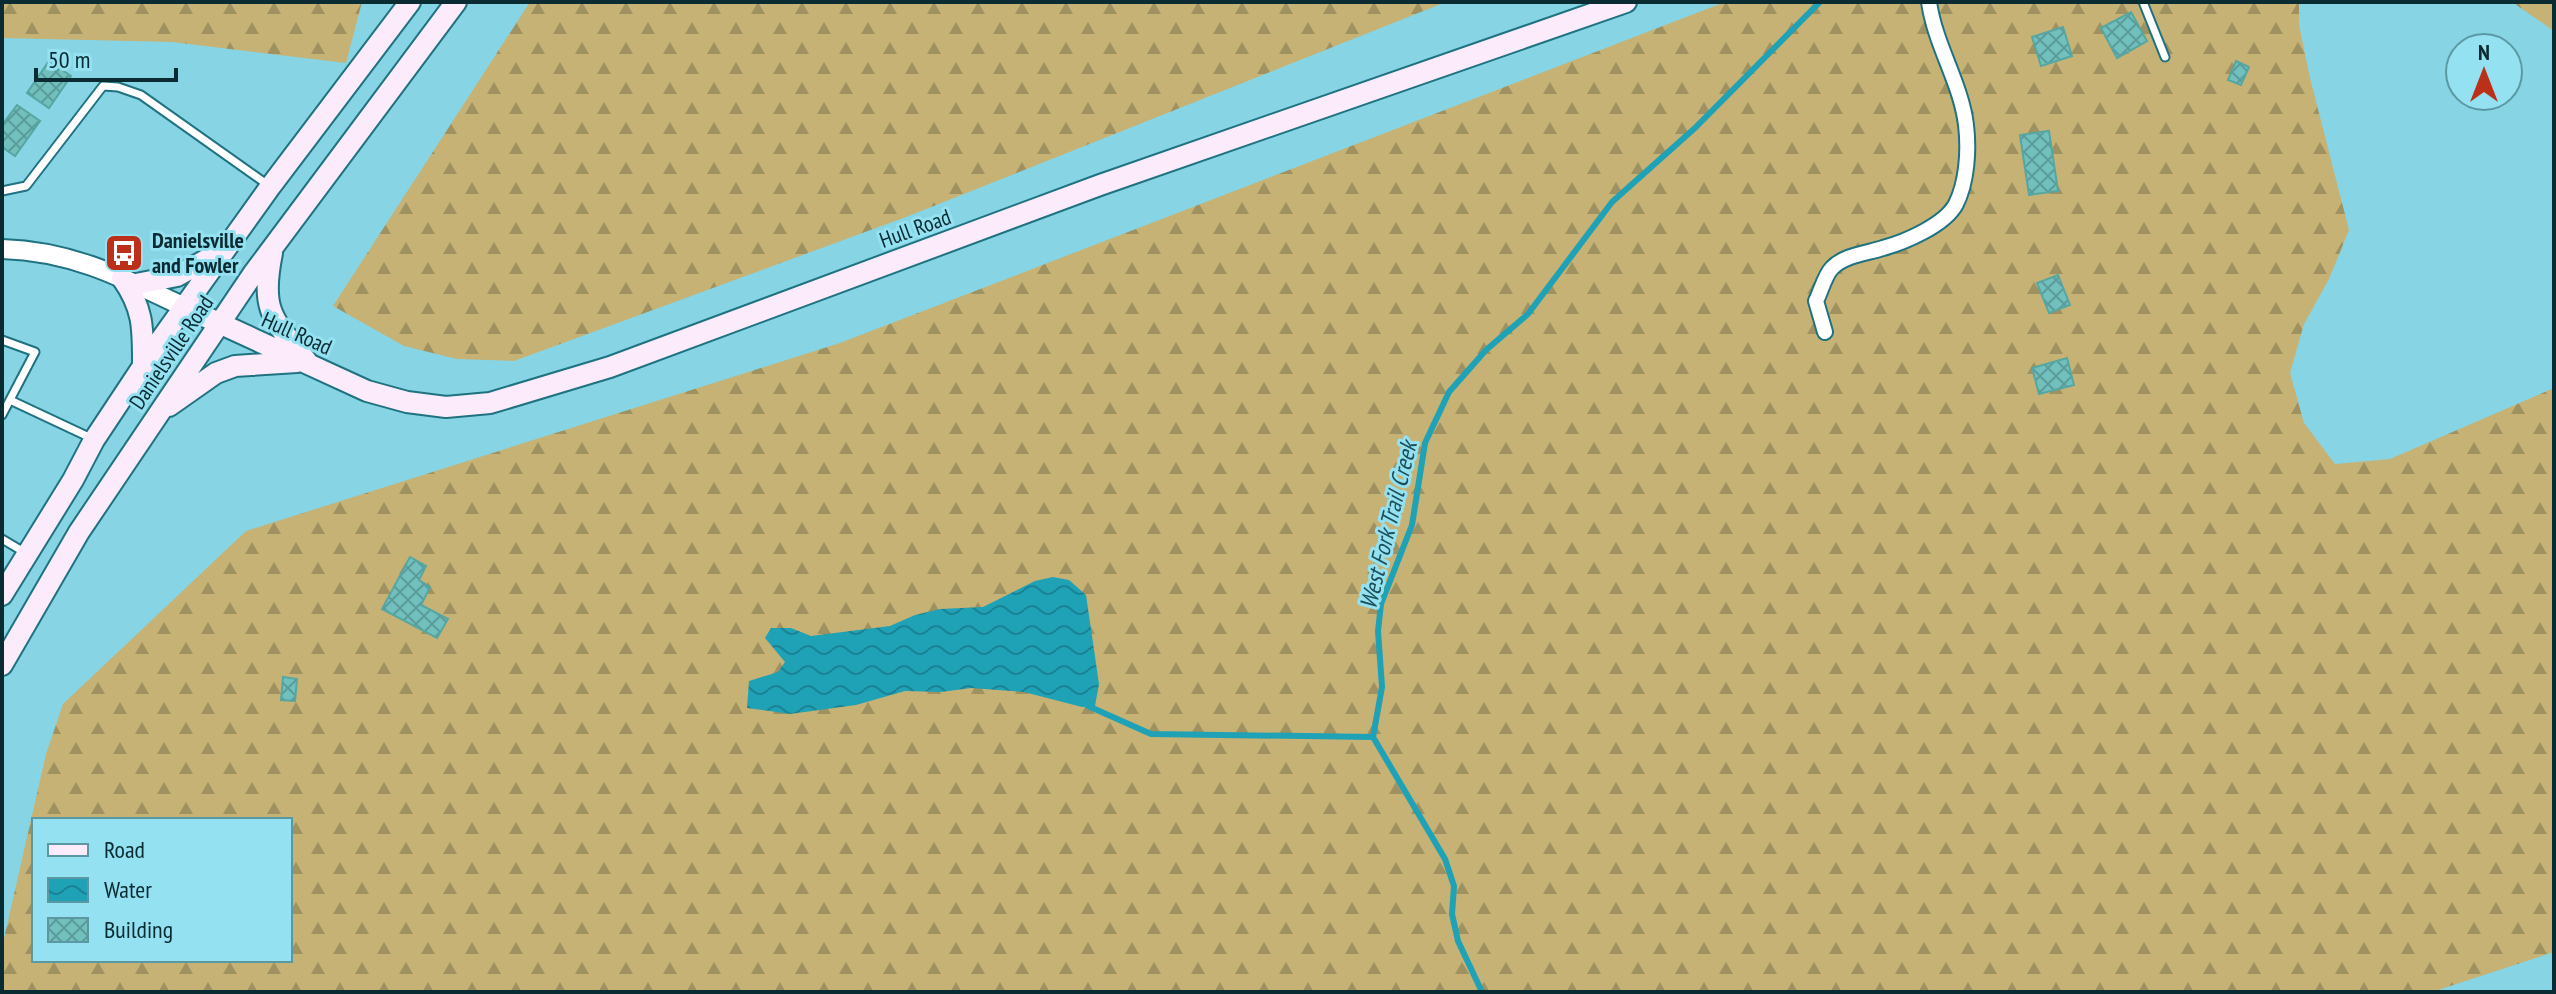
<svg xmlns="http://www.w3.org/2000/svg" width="2556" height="994" font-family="'PT Sans Narrow',sans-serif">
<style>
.forest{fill:url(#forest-firs);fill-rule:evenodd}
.water{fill:url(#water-waves)}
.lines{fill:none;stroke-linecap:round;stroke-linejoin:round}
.stream{stroke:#1fa1b6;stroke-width:6}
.building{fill:url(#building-cross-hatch);stroke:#56a6a2;stroke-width:2}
.service-casing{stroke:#1f7280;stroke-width:11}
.minor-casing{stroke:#1f7280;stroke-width:18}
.tertiary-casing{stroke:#1f7280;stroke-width:22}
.secondary-casing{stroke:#1f7280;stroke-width:24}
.service{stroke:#fff;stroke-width:7}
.minor{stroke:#fff;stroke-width:14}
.tertiary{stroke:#fff;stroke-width:18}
.secondary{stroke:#fcebfa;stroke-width:20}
.labels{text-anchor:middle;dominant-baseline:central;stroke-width:6;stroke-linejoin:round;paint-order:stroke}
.street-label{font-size:22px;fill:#092b31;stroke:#94e1f1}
.poi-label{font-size:22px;font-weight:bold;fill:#092b31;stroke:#94e1f1;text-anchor:start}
.water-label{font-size:24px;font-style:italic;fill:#1c4f58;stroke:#94e1f1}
</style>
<defs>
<pattern id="forest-firs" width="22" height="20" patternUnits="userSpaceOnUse" patternTransform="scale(2)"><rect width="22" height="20" fill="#c6b274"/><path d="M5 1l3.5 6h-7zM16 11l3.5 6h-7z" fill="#9f9160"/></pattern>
<pattern id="water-waves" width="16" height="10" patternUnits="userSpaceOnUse" patternTransform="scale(2)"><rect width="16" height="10" fill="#1fa1b6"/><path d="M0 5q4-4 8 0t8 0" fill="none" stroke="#198395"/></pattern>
<pattern id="building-cross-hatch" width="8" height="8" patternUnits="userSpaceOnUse" patternTransform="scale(2)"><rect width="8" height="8" fill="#71c0bd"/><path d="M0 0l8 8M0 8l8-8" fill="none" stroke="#5b9c9a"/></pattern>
</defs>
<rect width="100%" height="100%" fill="#87d4e4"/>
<path class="forest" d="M 2,2 L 362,2 L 346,63 L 172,42 L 2,38 Z
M 530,2 L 1446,2 L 906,217 L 514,361 L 457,359 L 404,346 L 333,306 Z
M 1725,2 L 2299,2 L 2299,25 L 2310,78 L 2349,230 L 2329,279 L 2304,324 L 2290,373 L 2304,423 L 2335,464 L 2390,459 L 2554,388 L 2554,952 L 2432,992 L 2,992 L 2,947 L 46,754 L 63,704 L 246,531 L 840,343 ZM 34,820 L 290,820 L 290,960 L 34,960 Z
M 2512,2 L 2554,2 L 2554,31 Z"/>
<path class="water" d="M 1053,577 L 1069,580 L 1086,595 L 1099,684 L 1095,706 L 1082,707 L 1024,692 L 971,688 L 941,692 L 905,691 L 856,705 L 790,714 L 747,708 L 749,681 L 778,672 L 785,662 L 765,638 L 771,628 L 791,628 L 811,636 L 890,626 L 915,615 L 940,609 L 983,607 L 1035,581 Z"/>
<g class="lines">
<path class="stream" d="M 1088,706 L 1151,734 L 1373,737
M 1482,992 L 1458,941 L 1452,914 L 1454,886 L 1445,859 L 1373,737 L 1382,687 L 1378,631 L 1381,604 L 1412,525 L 1425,443 L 1449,392 L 1486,350 L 1528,314 L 1612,202 L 1695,128 L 1820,2"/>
</g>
<path class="building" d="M 2131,12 L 2147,41 L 2117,58 L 2101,28 Z
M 2063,27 L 2072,56 L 2041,66 L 2032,37 Z
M 49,61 L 71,76 L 49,108 L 27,93 Z
M 2236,61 L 2249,67 L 2241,85 L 2228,80 Z
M 17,105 L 40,121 L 15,156 L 2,147 L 2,125 Z
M 2049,131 L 2058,191 L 2029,195 L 2020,135 Z
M 2058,275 L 2070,305 L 2049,313 L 2037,283 Z
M 2067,358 L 2074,385 L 2039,394 L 2032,368 Z
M 410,557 L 426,566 L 419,580 L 430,587 L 421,605 L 448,619 L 437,638 L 382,609 Z
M 283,677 L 297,679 L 295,701 L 281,700 Z"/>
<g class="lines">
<g class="service-casing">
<path id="service" d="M 2143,2 L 2165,57
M 2,191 L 26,186 L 103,86 L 118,87 L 141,95 L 268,185
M 2,340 L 35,352 L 2,415
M 10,400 L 91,438
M 2,539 L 24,552"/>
</g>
<g class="minor-casing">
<path id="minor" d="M 1825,332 L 1816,301 C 1821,291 1825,275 1832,268 C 1844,255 1868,253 1883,248 C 1905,242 1945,225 1956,204 C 1967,182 1969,150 1966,125 C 1961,83 1935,45 1929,2"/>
</g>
<g class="tertiary-casing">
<path id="tertiary" d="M 2,249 C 72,251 122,277 184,307"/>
</g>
<g class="secondary-casing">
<path id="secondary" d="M 272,253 C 260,312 273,319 308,363
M 122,278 C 144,309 143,329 143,366
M 136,284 L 177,276 L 215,255
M 184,307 L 367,391 L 407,402 L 446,407 L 490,403 L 610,367 L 1100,185 L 1626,2
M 169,406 L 216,373 L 235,366 L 297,362
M 2,595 L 73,480 L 94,440 L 157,345 L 270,187 L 410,2
M 2,665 L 79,532 L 253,274 L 456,2"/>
</g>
<use href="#service" class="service"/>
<use href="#minor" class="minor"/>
<use href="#tertiary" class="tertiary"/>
<use href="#secondary" class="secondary"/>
</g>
<defs>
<g id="bus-square" transform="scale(2)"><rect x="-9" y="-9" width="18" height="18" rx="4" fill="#bc301a" stroke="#94e1f1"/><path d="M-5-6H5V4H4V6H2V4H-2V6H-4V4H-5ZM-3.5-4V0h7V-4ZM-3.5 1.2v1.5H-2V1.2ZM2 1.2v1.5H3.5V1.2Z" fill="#fff"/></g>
</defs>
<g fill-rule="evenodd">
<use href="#bus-square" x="124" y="253"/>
</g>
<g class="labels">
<g class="street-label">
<text transform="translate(915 228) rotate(-20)">Hull Road</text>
<text transform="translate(297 333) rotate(24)">Hull Road</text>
<text transform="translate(171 352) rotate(-56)">Danielsville Road</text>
</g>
<g class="poi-label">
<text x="152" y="240">Danielsville<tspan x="152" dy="25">and Fowler</tspan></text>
</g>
<g class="water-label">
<text transform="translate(1388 525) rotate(-76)">West Fork Trail Creek</text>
</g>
</g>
<rect width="2556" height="994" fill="none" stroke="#092b31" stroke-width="8"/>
<rect x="32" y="818" width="260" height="144" fill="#94e1f1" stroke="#5c98a4" stroke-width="2"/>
<rect x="48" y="844" width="40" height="12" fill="#fcebfa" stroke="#5c98a4" stroke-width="2"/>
<text x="104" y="858" font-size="24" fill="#092b31">Road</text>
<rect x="48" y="878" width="40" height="24" fill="url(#water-waves)" stroke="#5c98a4" stroke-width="2"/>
<text x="104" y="898" font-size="24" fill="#092b31">Water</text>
<rect x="48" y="918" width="40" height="24" fill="url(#building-cross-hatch)" stroke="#5c98a4" stroke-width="2"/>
<text x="104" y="938" font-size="24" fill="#092b31">Building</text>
<g transform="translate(2484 72)"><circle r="38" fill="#94e1f1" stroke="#5c98a4" stroke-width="2"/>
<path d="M0-6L14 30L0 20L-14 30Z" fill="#bc301a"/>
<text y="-12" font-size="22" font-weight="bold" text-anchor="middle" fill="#092b31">N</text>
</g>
<path d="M36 68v12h140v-12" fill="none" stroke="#092b31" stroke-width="4"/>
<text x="48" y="68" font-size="24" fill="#092b31" stroke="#94e1f1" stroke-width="6" paint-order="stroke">50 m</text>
</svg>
